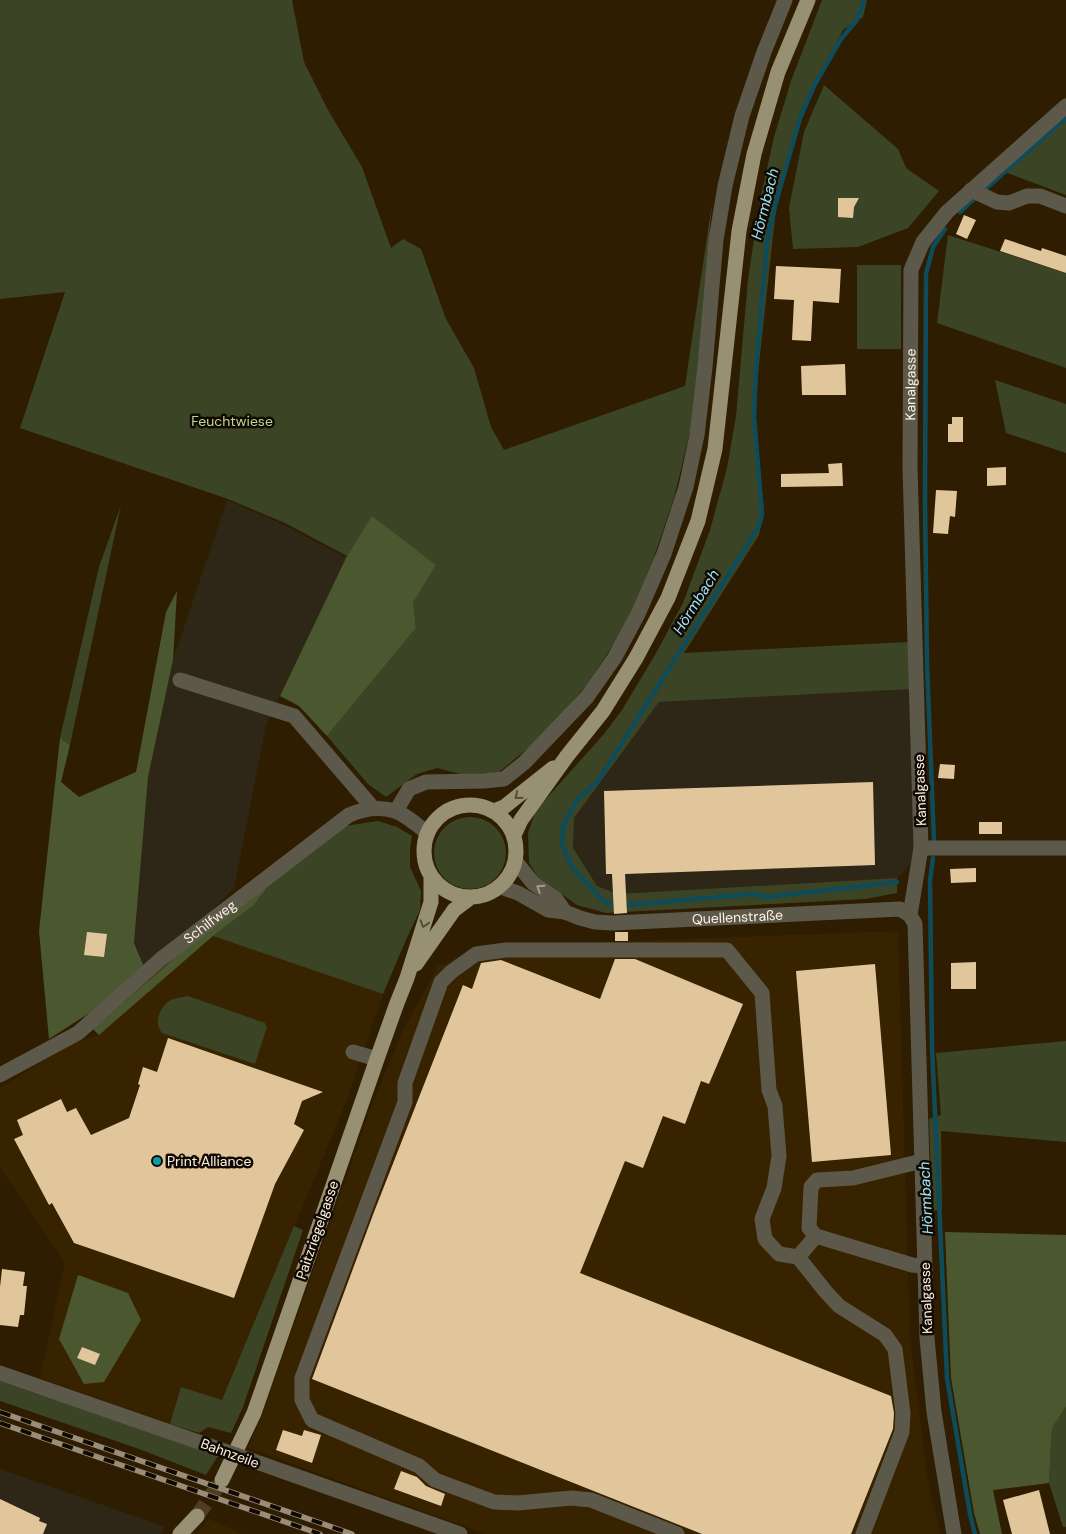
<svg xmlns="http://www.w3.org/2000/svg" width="1066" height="1534" font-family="'DM Sans',sans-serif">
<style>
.commercial{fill:#2e2717}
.built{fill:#372300}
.green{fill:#3b4525}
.forest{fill:#4b582f}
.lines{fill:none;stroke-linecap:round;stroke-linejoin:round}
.stream{stroke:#0f4c5a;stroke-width:4.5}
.building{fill:#e1c69c}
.major-tunnel{stroke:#4d3d23;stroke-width:15;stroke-dasharray:15 8;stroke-linecap:butt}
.minor{stroke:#5c594b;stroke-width:15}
.major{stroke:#989073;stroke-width:15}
.rail-casing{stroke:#9b8c77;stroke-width:5.5}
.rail{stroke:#100902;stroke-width:4;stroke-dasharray:11;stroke-linecap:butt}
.minor-bridge{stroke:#5c594b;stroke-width:15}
.oneway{stroke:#544c3a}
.oneway2{stroke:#a49d8e}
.culture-dot{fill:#0f9aa8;stroke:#100902;stroke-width:2}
.labels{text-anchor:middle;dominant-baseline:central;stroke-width:5;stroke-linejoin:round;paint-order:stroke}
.street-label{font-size:14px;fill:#fdf1e1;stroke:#100902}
.park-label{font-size:14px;fill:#c1d793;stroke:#100902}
.poi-label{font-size:14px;fill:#fdf1e1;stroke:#100902;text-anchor:start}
.water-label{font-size:15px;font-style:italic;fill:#9ee3f7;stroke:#100902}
</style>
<rect width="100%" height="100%" fill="#2e1d01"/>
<path class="commercial" d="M 227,500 L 284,525 L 347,558 L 266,725 L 234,889 L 196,925 L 144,967 L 134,943 L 148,777 L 173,660 Z
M 912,689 L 915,859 L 897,878 L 617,894 L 597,886 L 573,849 L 574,818 L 659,702 Z
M 0,1469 L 166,1527 L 160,1534 L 0,1534 Z"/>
<path class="built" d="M 898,931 L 910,1336 L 928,1481 L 941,1534 L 486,1534 L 248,1448 L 261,1418 L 373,1102 L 402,1032 L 438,966 L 472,952 L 549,944 Z
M 213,936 L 383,994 L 347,1100 L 222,1400 L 170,1424 L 40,1378 L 65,1262 L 0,1168 L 0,1088 L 70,1044 L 99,1035 Z
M 209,1519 L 243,1534 L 196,1534 Z"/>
<path class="green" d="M 0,0 L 292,0 L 304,62 L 328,110 L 362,167 L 391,248 L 403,239 L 421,249 L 446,319 L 474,368 L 491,427 L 504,450 L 685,386 L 712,203 L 694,415 L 674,498 L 652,563 L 623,630 L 585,687 L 539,739 L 499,772 L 468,776 L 437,768 L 417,774 L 386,797 L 368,784 L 327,736 L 416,628 L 413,603 L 436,565 L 372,517 L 347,556 L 285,523 L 228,499 L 20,428 L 65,292 L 0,299 Z
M 822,0 L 867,0 L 863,17 L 843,30 L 823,69 L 803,116 L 776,208 L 759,364 L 755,415 L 764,512 L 759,535 L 684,653 L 909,642 L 912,689 L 659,702 L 574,818 L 573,848 L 597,886 L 617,894 L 897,878 L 897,893 L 865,899 L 606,913 L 577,905 L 538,877 L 529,863 L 528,833 L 536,810 L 604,734 L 622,710 L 655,655 L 683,603 L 710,530 L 727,468 L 736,416 L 748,280 L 760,200 L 774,137 L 791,81 Z
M 824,85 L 898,149 L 906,168 L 939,191 L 908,228 L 858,247 L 793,249 L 789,208 L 804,132 Z
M 1066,98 L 1066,195 L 989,166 Z
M 948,235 L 1066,273 L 1066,368 L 937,323 Z
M 857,265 L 901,265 L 901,349 L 857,349 Z
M 995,380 L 1066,404 L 1066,453 L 1006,433 Z
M 121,505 L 70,745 L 60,738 L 99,567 Z
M434 853a36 36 0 1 1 72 0a36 36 0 1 1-72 0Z
M 378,821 L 397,827 L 412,836 L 410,848 L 410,867 L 421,891 L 420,910 L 405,942 L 383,994 L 213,936 L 254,905 L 272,881 L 338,827 Z
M 188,996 L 265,1023 L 267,1027 L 255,1064 L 162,1033 C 153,1023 160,1006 171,1000 C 176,998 183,997 188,996 Z
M 1066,1041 L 1066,1142 L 941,1131 L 942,1209 L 932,1211 L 929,1119 L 941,1115 L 936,1053 Z
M 294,1226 L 303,1230 L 243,1407 L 231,1433 L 208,1427 L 199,1433 L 170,1424 L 181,1387 L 222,1400 Z
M 0,1381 L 37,1394 L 71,1402 L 218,1456 L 206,1475 L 139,1449 L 0,1401 Z
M 1066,1407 L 1066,1527 L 1063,1527 L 1049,1483 L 1052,1428 Z"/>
<path class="forest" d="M 372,516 L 436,565 L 413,603 L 416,628 L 327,736 L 299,706 L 280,696 L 347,556 Z
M 177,591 L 173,660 L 148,777 L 134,943 L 144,967 L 111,999 L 49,1039 L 39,931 L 60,738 L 70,745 L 61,782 L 79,797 L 136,772 L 166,612 Z
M 272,881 L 254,905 L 213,936 L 99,1035 L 93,1029 L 241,900 Z
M 945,1232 L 1066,1235 L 1066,1407 L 1052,1428 L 1049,1483 L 993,1490 L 1002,1534 L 980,1534 L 974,1513 L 951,1378 Z
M 78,1275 L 128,1293 L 141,1320 L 104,1382 L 84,1384 L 59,1339 Z"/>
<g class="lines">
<path class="stream" d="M 864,0 L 857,20 L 841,39 L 815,84 L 800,118 L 775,206 L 767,242 L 756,368 L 754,417 L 762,514 L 759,526 L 598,781 L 577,800 L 563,826 L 562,845 L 572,867 L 604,902 L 628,905 L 752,894 L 767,897 L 897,882
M 983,191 L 1066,118
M 960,212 L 977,196
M 934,841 L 927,664 L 925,500 L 926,274 L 933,247 L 945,229
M 933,858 L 930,881 L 932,1047 L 947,1378 L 970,1514 L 975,1534"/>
</g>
<path class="building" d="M 838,198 L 859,198 L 854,207 L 853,218 L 838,217 Z
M 964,215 L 976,220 L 967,239 L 956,234 Z
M 1005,239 L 1041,251 L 1042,248 L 1066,256 L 1066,273 L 1000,251 Z
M 776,266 L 841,269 L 839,303 L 813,301 L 811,341 L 792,340 L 794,300 L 774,299 Z
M 845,364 L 846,395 L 802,395 L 801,366 Z
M 952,417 L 963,417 L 963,442 L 948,442 L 948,424 L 952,424 Z
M 842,463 L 843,486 L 781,487 L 781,474 L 829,473 L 828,464 Z
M 1006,467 L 1006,485 L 987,486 L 987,468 Z
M 936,490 L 957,491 L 955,517 L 950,516 L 948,534 L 933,533 Z
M 940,764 L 955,765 L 954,779 L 938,778 Z
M 873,782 L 875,865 L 625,874 L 627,913 L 614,914 L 612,874 L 606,874 L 604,791 Z
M 979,822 L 1002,822 L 1002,834 L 979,834 Z
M 976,868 L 976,882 L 951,883 L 950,869 Z
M 87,932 L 107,934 L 104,957 L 84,955 Z
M 615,932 L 628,932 L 628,941 L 615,941 Z
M 615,959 L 635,959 L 743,1004 L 709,1084 L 701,1081 L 685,1124 L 663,1116 L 643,1168 L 625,1161 L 580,1273 L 891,1396 L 894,1413 L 893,1429 L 851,1534 L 702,1534 L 312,1379 L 374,1212 L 463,985 L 472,989 L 481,963 L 501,960 L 600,999 Z
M 976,962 L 976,989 L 951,989 L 951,963 Z
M 875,964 L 891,1155 L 812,1162 L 796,971 Z
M 168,1038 L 323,1092 L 302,1101 L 294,1124 L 304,1130 L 275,1184 L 234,1298 L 74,1243 L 52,1203 L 49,1205 L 14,1139 L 23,1135 L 17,1120 L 61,1099 L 67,1112 L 76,1108 L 91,1135 L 129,1118 L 140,1085 L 138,1084 L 143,1067 L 157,1072 Z
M 2,1269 L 25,1272 L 23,1286 L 27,1286 L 24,1315 L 20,1315 L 18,1327 L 0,1325 L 0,1287 Z
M 82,1347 L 100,1354 L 95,1365 L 77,1358 Z
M 283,1430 L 302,1436 L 304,1430 L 321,1435 L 312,1463 L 276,1450 Z
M 401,1471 L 417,1477 L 426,1486 L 445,1494 L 441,1506 L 394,1489 Z
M 1039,1490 L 1050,1534 L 1012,1534 L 1003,1500 Z
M 0,1499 L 40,1518 L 39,1521 L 47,1524 L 43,1534 L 0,1534 Z"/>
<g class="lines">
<path class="major-tunnel" d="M 197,1516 L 222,1480"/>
<g class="minor">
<path d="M 971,190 L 997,202 L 1009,203 L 1027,196 L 1040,196 L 1066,206"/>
<path d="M 180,680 L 294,716 L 373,808"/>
<path d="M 396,811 L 409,789 L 426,782 L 484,781 L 504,779 L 524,763 L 587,697 L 615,657 L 638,614 L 664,554 L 686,487 L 697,435 L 705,367 L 716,240 L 725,186 L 742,116 L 764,52 L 785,0"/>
<path d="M 921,848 L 1066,848"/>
<path d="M 516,862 L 533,883 L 556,899 L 565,912"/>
<path id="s1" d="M 501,887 L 518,893 L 548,910 L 565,912 L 580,918 L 595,922 L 613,923 L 900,909 L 910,915"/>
<path d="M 353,1052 L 377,1059"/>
<path id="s2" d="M 0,1075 L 78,1033 L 161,959 L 349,815 C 363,809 379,806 395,811 C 405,814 419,827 428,833"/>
<path d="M 922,1161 L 853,1178 L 817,1180 L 811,1187 L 809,1228 L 816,1236 L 912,1265 L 925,1266"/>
<path d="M 798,1257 L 826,1292 L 839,1306 L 885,1335 L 895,1349 L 903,1413 L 902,1432 L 863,1534"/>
<path d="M 0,1373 L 219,1449"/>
<path d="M 248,1459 L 460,1534"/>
<path d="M 677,1534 L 591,1500 L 571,1498 L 518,1503 L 494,1502 L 435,1480 L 419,1466 L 312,1420 L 302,1400 L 302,1378 L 405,1102 L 405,1083 L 441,982 L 451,972 L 476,954 L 506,950 L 727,950 L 762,993 L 769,1090 L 775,1106 L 779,1156 L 774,1188 L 762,1219 L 765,1239 L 779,1254 L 798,1257 L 816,1236"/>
<path id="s3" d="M 954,1534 L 934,1412 L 927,1338 L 915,924 L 910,915 L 921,848 L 910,467 L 911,270 L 923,242 L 947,212 L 1066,106"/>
</g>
<path class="major" d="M424 851a46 46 0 1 1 92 0a46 46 0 1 1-92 0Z
M 494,811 L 504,807 L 553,768
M 514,835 L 521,820 L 567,756 L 603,711 L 636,658 L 668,598 L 698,521 L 715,449 L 739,231 L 754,154 L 778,72 L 808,0
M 416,964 L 454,910 L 470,898
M 222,1480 L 254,1413 L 377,1059 L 397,1003 L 407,978 L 431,902 L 431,877
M 180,1534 L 197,1516"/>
<g class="rail-casing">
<path id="rail" d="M 0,1412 L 352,1534
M 0,1423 L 320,1534"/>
</g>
<use href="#rail" class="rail"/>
<path class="minor-bridge" d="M 219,1449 L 248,1459"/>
</g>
<defs><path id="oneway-chevron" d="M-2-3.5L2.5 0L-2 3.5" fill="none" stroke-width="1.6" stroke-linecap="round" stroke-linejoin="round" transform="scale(1.25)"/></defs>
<g class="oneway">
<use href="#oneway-chevron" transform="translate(518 796) rotate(141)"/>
<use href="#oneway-chevron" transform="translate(424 924) rotate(107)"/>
</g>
<use class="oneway2" href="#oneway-chevron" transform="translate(540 888) rotate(-147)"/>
<circle class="culture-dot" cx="157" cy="1161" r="5"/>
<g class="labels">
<g class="street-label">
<text stroke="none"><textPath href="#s3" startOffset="1154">Kanalgasse</textPath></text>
<text transform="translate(920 790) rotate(-92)">Kanalgasse</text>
<text stroke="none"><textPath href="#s1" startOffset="244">Quellenstraße</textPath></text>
<text stroke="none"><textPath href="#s2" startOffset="261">Schilfweg</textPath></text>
<text transform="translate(317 1230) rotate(-71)">Paitzriegelgasse</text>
<text transform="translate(926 1298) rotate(-92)">Kanalgasse</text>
<text transform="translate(230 1453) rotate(20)">Bahnzeile</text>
</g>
<g class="park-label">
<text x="232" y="421">Feuchtwiese</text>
</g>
<g class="poi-label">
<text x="167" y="1161">Print Alliance</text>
</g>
<g class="water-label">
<text transform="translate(765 204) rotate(-76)">Hörmbach</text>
<text transform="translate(696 602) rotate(-58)">Hörmbach</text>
<text transform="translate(926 1198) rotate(-93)">Hörmbach</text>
</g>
</g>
</svg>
